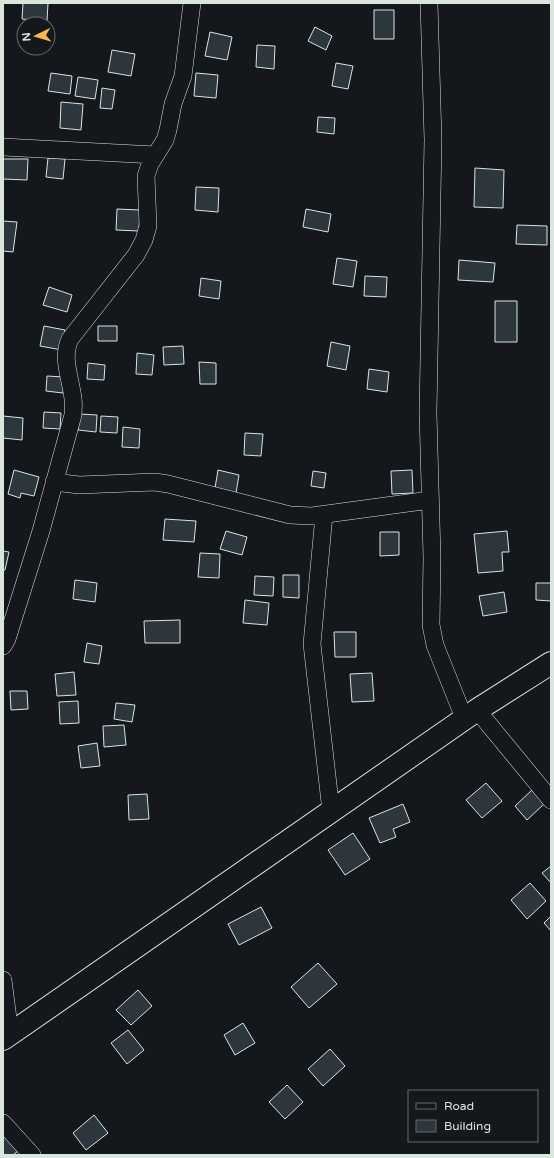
<svg xmlns="http://www.w3.org/2000/svg" width="554" height="1158" font-family="'Varela Round',sans-serif">
<style>
.building{fill:#2c363c;stroke:#d8e6dc}
.lines{fill:none;stroke-linecap:round;stroke-linejoin:round}
.street-casing{stroke:#d8e6dc;stroke-width:18}
.secondary-casing{stroke:#d8e6dc;stroke-width:24}
.street{stroke:#14181c;stroke-width:17}
.secondary{stroke:#14181c;stroke-width:22}
</style>
<rect width="100%" height="100%" fill="#14181c"/>
<path class="building" d="M 23,3 L 48,3 L 47,21 L 22,19 Z
M 374,10 L 394,10 L 394,39 L 374,39 Z
M 315,27 L 332,36 L 326,50 L 308,41 Z
M 210,32 L 232,37 L 227,60 L 205,56 Z
M 257,45 L 275,46 L 274,69 L 256,67 Z
M 112,50 L 135,54 L 131,76 L 108,72 Z
M 336,63 L 353,66 L 348,89 L 332,86 Z
M 51,73 L 72,76 L 70,94 L 48,91 Z
M 196,73 L 218,75 L 216,98 L 194,96 Z
M 78,77 L 98,80 L 95,99 L 75,96 Z
M 102,88 L 115,90 L 112,109 L 100,108 Z
M 61,102 L 83,104 L 81,130 L 60,128 Z
M 318,117 L 335,118 L 334,134 L 317,132 Z
M 48,158 L 65,159 L 63,179 L 46,177 Z
M 3,159 L 28,159 L 27,180 L 3,179 Z
M 475,168 L 504,170 L 503,208 L 474,207 Z
M 196,187 L 219,188 L 218,212 L 195,210 Z
M 117,209 L 140,210 L 139,231 L 116,230 Z
M 306,209 L 331,214 L 328,232 L 303,227 Z
M 3,221 L 17,222 L 13,252 L 3,251 Z
M 517,225 L 547,226 L 547,245 L 516,244 Z
M 337,258 L 357,261 L 353,287 L 333,284 Z
M 459,260 L 495,263 L 493,282 L 458,280 Z
M 365,276 L 387,277 L 386,297 L 364,296 Z
M 201,278 L 221,281 L 219,299 L 199,296 Z
M 49,287 L 72,295 L 67,312 L 43,305 Z
M 495,301 L 517,301 L 517,342 L 495,342 Z
M 44,326 L 65,330 L 62,350 L 40,346 Z
M 98,326 L 117,326 L 117,341 L 98,341 Z
M 331,342 L 350,346 L 346,370 L 327,366 Z
M 183,346 L 184,364 L 164,365 L 163,347 Z
M 137,353 L 154,355 L 152,375 L 136,374 Z
M 199,362 L 216,363 L 216,384 L 200,384 Z
M 88,363 L 105,365 L 104,380 L 87,379 Z
M 369,369 L 389,372 L 387,392 L 367,389 Z
M 47,376 L 64,377 L 63,393 L 46,391 Z
M 44,412 L 61,413 L 60,429 L 43,428 Z
M 80,414 L 97,415 L 96,432 L 78,430 Z
M 3,416 L 23,418 L 22,440 L 3,438 Z
M 101,416 L 118,417 L 117,433 L 100,432 Z
M 123,427 L 140,429 L 139,448 L 122,447 Z
M 245,433 L 263,434 L 261,456 L 244,455 Z
M 14,470 L 39,477 L 34,496 L 21,493 L 20,498 L 8,494 Z
M 218,470 L 239,475 L 236,493 L 215,488 Z
M 412,470 L 413,493 L 392,494 L 391,471 Z
M 313,471 L 326,473 L 324,488 L 311,486 Z
M 165,519 L 196,521 L 194,542 L 163,540 Z
M 226,531 L 247,537 L 242,555 L 220,549 Z
M 507,531 L 509,552 L 502,552 L 503,571 L 478,573 L 474,534 Z
M 380,532 L 399,532 L 399,555 L 380,556 Z
M 3,551 L 9,552 L 5,570 L 3,570 Z
M 200,553 L 220,554 L 219,578 L 198,577 Z
M 283,575 L 299,575 L 299,598 L 283,597 Z
M 255,576 L 274,577 L 273,596 L 254,595 Z
M 75,580 L 97,583 L 95,602 L 73,599 Z
M 536,583 L 551,583 L 551,601 L 536,600 Z
M 504,592 L 507,612 L 483,616 L 479,596 Z
M 245,600 L 269,603 L 267,625 L 243,623 Z
M 180,620 L 180,643 L 145,643 L 144,621 Z
M 334,632 L 356,632 L 356,657 L 335,657 Z
M 87,643 L 102,646 L 99,664 L 84,662 Z
M 74,672 L 76,695 L 57,696 L 55,674 Z
M 372,673 L 374,701 L 352,702 L 350,674 Z
M 10,691 L 27,691 L 28,709 L 11,710 Z
M 78,701 L 79,723 L 60,724 L 59,702 Z
M 116,703 L 135,705 L 132,722 L 114,719 Z
M 124,725 L 126,745 L 104,747 L 103,726 Z
M 97,743 L 100,766 L 81,768 L 78,746 Z
M 486,783 L 502,801 L 482,818 L 466,800 Z
M 532,790 L 544,804 L 527,820 L 515,806 Z
M 147,794 L 149,819 L 129,820 L 128,795 Z
M 403,804 L 410,822 L 393,829 L 396,837 L 380,843 L 369,818 Z
M 353,833 L 370,859 L 345,875 L 328,850 Z
M 551,866 L 551,883 L 542,873 Z
M 530,883 L 546,901 L 527,919 L 511,900 Z
M 261,907 L 272,928 L 239,945 L 228,924 Z
M 551,916 L 551,931 L 544,923 Z
M 318,963 L 337,984 L 309,1008 L 291,987 Z
M 138,990 L 152,1006 L 131,1025 L 116,1010 Z
M 243,1023 L 255,1043 L 235,1055 L 224,1035 Z
M 128,1030 L 144,1050 L 127,1064 L 111,1043 Z
M 330,1049 L 345,1066 L 323,1086 L 308,1069 Z
M 287,1085 L 303,1102 L 285,1119 L 269,1102 Z
M 94,1115 L 108,1133 L 86,1150 L 73,1133 Z
M 3,1134 L 18,1151 L 13,1155 L 3,1155 Z"/>
<g class="lines">
<g class="street-casing">
<path id="street" d="M 429,3 L 433,140 L 428,413 L 432,557 L 431,625 L 435,645 L 464,718
M 3,147 L 155,155
M 54,482 L 79,485 L 155,482 L 168,484 L 290,515 L 312,516 L 430,500
M 324,515 L 312,644 L 331,811
M 3,646 L 7,639 L 41,531 L 73,415 C 73,410 74,404 73,399 C 71,379 61,358 70,339 L 136,255 L 144,240 L 148,226 L 146,176 L 150,164 L 165,140 L 168,130 L 173,104 L 183,76 L 192,3
M 477,710 L 551,800
M 3,980 L 10,1034
M 3,1123 L 32,1155"/>
</g>
<g class="secondary-casing">
<path id="secondary" d="M 3,1039 L 477,710 L 551,663"/>
</g>
<use href="#street" class="street"/>
<use href="#secondary" class="secondary"/>
</g>
<rect width="554" height="1158" fill="none" stroke="#d8e6dc" stroke-width="8"/>
<rect x="408" y="1090" width="130" height="52" fill="#14181c" stroke="#626a69"/>
<rect x="416" y="1103" width="20" height="6" fill="#14181c" stroke="#626a69"/>
<text x="444" y="1110" font-size="12" fill="#d8e6dc">Road</text>
<rect x="416" y="1120" width="20" height="12" fill="#2c363c" stroke="#626a69"/>
<text x="444" y="1130" font-size="12" fill="#d8e6dc">Building</text>
<g transform="translate(36 36) rotate(265)"><circle r="19" fill="#14181c" stroke="#626a69"/>
<path d="M0-3L7 15L0 10L-7 15Z" fill="#ffb74d"/>
<text y="-6" font-size="11" font-weight="bold" text-anchor="middle" fill="#d8e6dc">N</text>
</g>
</svg>
